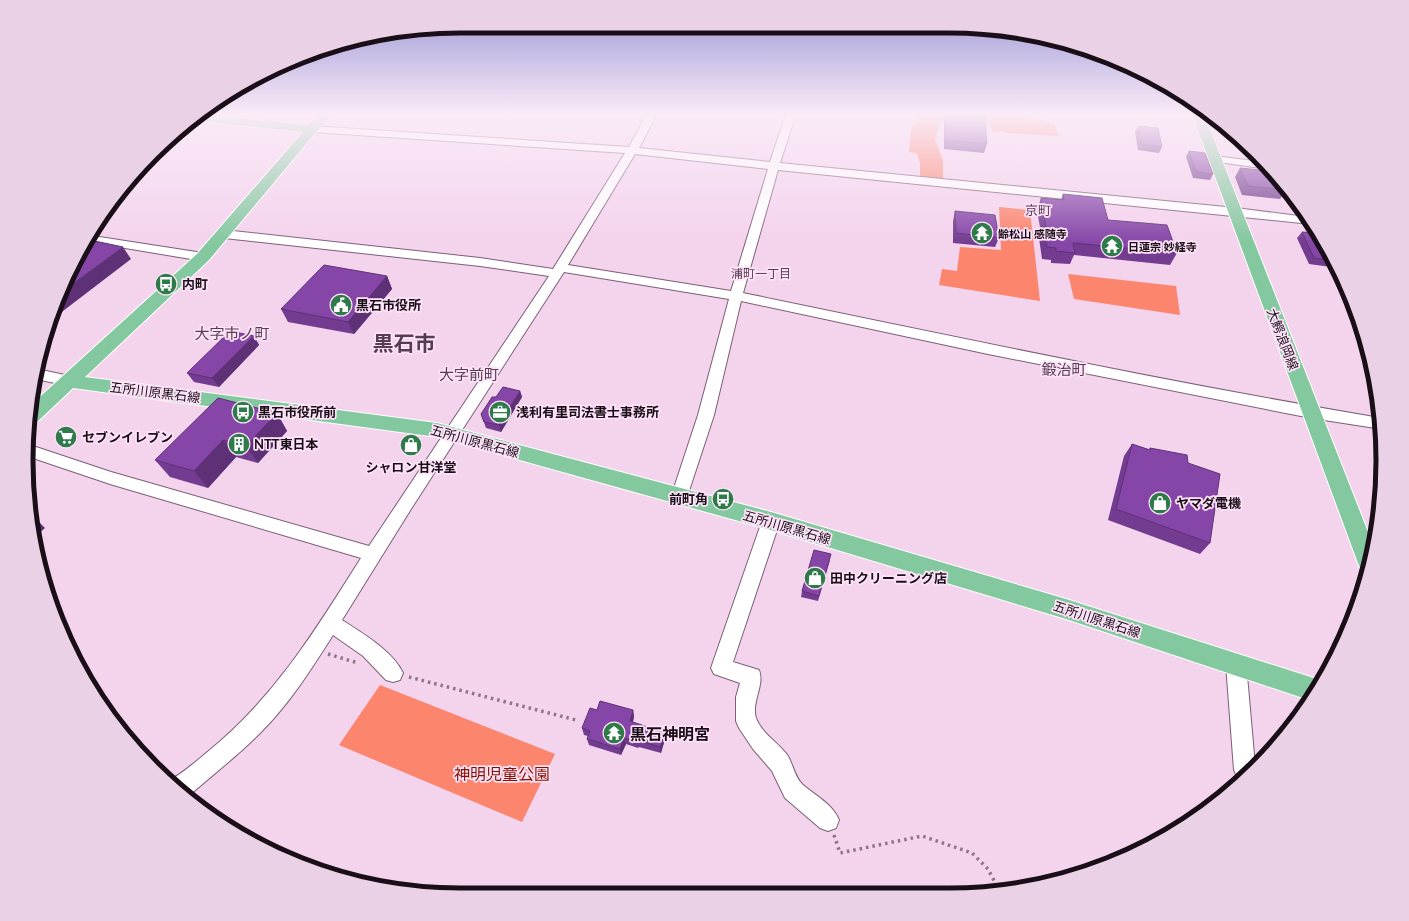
<svg xmlns="http://www.w3.org/2000/svg" width="1409" height="921" font-family="Lato,'Noto Sans JP',sans-serif">
<style>
.green{fill:#fb856d}
.lines{fill:none;stroke-linecap:round;stroke-linejoin:round}
.minor-casing{stroke:#7b5f76;stroke-width:2}
.major-casing{stroke:#fff;stroke-width:2}
.path{stroke:#8c7587;stroke-width:3.5;stroke-dasharray:2.5 4;stroke-linecap:butt}
.minor{fill:#fff;fill-rule:evenodd}
.major{fill:#84c89f;fill-rule:evenodd}
.wall{fill:#733c90}
.shaded-wall{fill:#5e3176}
.building{fill:#8646a8;stroke:#5e3176}
.labels{text-anchor:middle;dominant-baseline:central;stroke-width:3.5;stroke-linejoin:round;paint-order:stroke}
.far-poi-label{font-size:11px;font-weight:bold;fill:#1a0f18;stroke:#fde2f8;text-anchor:start}
.far-neighbourhood-label{font-size:12px;fill:#573d53;stroke:#fde2f8}
.far-quarter-label{font-size:13px;fill:#573d53;stroke:#fde2f8}
.poi-label{font-size:13px;font-weight:bold;fill:#1a0f18;stroke:#fde2f8;text-anchor:start}
.street-label{font-size:13px;fill:#1a0f18;stroke:#fde2f8}
.quarter-label{font-size:15px;fill:#573d53;stroke:#fde2f8}
.near-poi-label{font-size:16px;font-weight:bold;fill:#1a0f18;stroke:#fde2f8;text-anchor:start}
.near-park-label{font-size:16px;fill:#841100;stroke:#fde2f8}
.town-label{font-size:21px;font-weight:bold;fill:#573d53;stroke:#fde2f8}
.rim{fill:none;stroke:#1a0f18;stroke-width:5}
</style>
<rect width="100%" height="100%" fill="#f4d3ed"/>
<path class="green" d="M 917,114 L 1020,114 L 1022,117 L 1041,118 L 1043,122 L 1054,123 L 1059,136 L 1006,133 L 1005,132 L 992,131 L 990,125 L 942,120 L 935,139 L 943,161 L 943,179 L 920,178 L 920,163 L 917,153 L 909,152 L 911,128 L 915,124 Z
M 999,207 L 1030,210 L 1040,301 L 939,285 L 942,269 L 957,271 L 960,247 L 1001,250 Z
M 1068,274 L 1176,286 L 1180,315 L 1074,299 Z
M 380,685 L 555,754 L 522,822 L 339,745 Z"/>
<g class="lines">
<g class="minor-casing">
<path id="minor" d="M 647,114 L 657,114 L 639,148 L 770,162 L 786,114 L 796,114 L 780,163 L 1236,208 L 1306,217 L 1311,224 L 778,170 L 743,293 C 955,337 1167,382 1380,418 L 1382,429 L 1311,418 L 988,354 L 741,301 L 714,415 L 687,497 L 685,502 L 679,504 L 673,502 L 671,497 L 698,415 L 729,299 L 564,272 L 411,509 L 342,620 C 362,633 393,651 403,673 L 400,680 L 393,682 L 386,680 L 363,656 L 333,635 C 312,668 290,703 262,731 C 241,753 216,772 193,792 L 186,795 L 168,781 C 182,774 193,764 205,754 C 273,700 315,631 361,558 L 110,484 L 27,456 L 27,444 L 111,472 L 369,546 L 549,276 L 480,266 L 224,238 L 220,237 L 218,234 L 220,231 L 224,230 L 480,258 L 553,269 L 625,153 L 312,132 L 307,129 L 312,126 L 629,147 ZM 635,154 L 768,169 L 731,291 L 568,265 Z
M 1202,120 L 1216,121 L 1225,127 L 1198,125 L 1197,123 L 1198,121 Z
M 1215,156 L 1262,162 L 1268,169 L 1211,161 L 1210,159 Z
M 93,236 L 203,253 L 207,254 L 209,257 L 207,260 L 203,261 L 89,242 Z
M 37,369 L 74,377 L 76,381 L 74,385 L 69,386 L 36,379 Z
M 771,514 L 777,516 L 780,521 L 733,662 L 759,670 C 765,685 751,702 756,718 C 762,734 779,743 788,756 C 793,765 795,777 802,784 C 814,795 833,804 839,820 L 836,828 L 828,831 L 820,828 L 785,798 L 772,771 L 753,749 L 739,728 L 736,721 L 736,697 L 740,683 L 714,674 L 711,668 L 762,521 L 765,516 Z
M 1236,655 L 1243,658 L 1246,664 L 1255,766 L 1239,780 L 1234,770 L 1226,664 L 1229,658 Z"/>
</g>
<g class="major-casing">
<path id="major" d="M 200,114 L 309,125 L 318,114 L 331,114 L 209,260 L 85,377 L 437,423 L 771,512 L 1066,599 L 1323,681 L 1309,700 L 1066,619 L 771,530 L 437,437 L 73,388 L 36,423 L 28,425 L 31,405 L 197,254 L 303,132 L 192,120 Z
M 1192,114 L 1204,114 L 1373,545 L 1367,572 L 1361,570 L 1358,563 Z"/>
</g>
<path class="path" d="M 328,654 L 358,663
M 409,677 L 576,720
M 834,835 L 840,853 L 922,836 L 972,853 L 988,869 L 999,890"/>
<use href="#minor" class="minor"/>
<use href="#major" class="major"/>
</g>
<path class="wall" d="M 945,114 L 965,114 L 987,144 L 984,153 L 944,149 L 944,121 Z
M 1138,126 L 1162,147 L 1159,153 L 1138,150 L 1135,132 Z
M 1189,151 L 1213,174 L 1210,180 L 1193,178 L 1186,157 Z
M 1240,168 L 1286,190 L 1280,199 L 1242,195 L 1235,177 Z
M 1063,194 L 1108,220 L 1177,253 L 1170,265 L 1074,255 L 1070,264 L 1051,263 L 1051,260 L 1042,259 L 1039,238 L 1041,233 L 1037,210 L 1041,198 L 1061,200 Z
M 955,211 L 999,238 L 995,247 L 953,243 L 953,221 Z
M 1302,232 L 1316,233 L 1335,263 L 1331,267 L 1309,264 L 1297,238 Z
M 387,276 L 392,289 L 354,334 L 288,322 L 281,309 Z
M 254,336 L 259,345 L 219,387 L 194,382 L 187,373 Z
M 520,391 L 522,397 L 501,432 L 486,428 L 481,414 L 496,397 Z
M 277,413 L 287,431 L 258,463 L 236,457 L 208,488 L 170,477 L 155,460 Z
M 1132,444 L 1149,450 L 1150,448 L 1188,463 L 1210,543 L 1200,554 L 1108,520 L 1124,456 Z
M 830,560 L 818,601 L 801,597 L 802,591 Z
M 597,710 L 633,710 L 634,717 L 633,722 L 665,733 L 665,739 L 661,753 L 639,747 L 638,748 L 626,744 L 621,755 L 589,745 L 587,739 L 588,736 L 584,735 L 582,728 Z"/>
<path class="shaded-wall" d="M 123,247 L 131,259 L 50,321 L 59,294 Z
M 387,276 L 392,289 L 354,334 L 348,322 Z
M 254,336 L 259,345 L 219,387 L 212,378 Z
M 520,391 L 522,397 L 501,432 L 499,425 Z
M 277,413 L 287,431 L 258,463 L 246,446 Z
M 223,440 L 236,457 L 208,488 L 194,471 Z
M 40,523 L 45,528 L 35,537 L 33,529 Z
M 633,710 L 634,717 L 631,727 L 630,721 Z
M 665,733 L 665,739 L 661,753 L 660,747 Z
M 624,738 L 626,744 L 621,755 L 620,749 Z"/>
<path class="building" d="M 946,114 L 965,114 L 985,116 L 987,144 L 946,140 Z
M 1138,126 L 1158,128 L 1162,147 L 1141,144 Z
M 1189,151 L 1205,153 L 1213,174 L 1196,172 Z
M 1240,168 L 1269,171 L 1284,186 L 1286,190 L 1248,186 Z
M 1063,194 L 1102,198 L 1108,220 L 1167,225 L 1177,253 L 1073,243 L 1075,253 L 1056,251 L 1056,248 L 1047,247 L 1043,226 L 1046,227 L 1041,198 L 1064,200 Z
M 955,211 L 995,215 L 999,238 L 956,233 Z
M 1302,232 L 1316,233 L 1333,261 L 1314,258 Z
M 90,240 L 123,247 L 59,294 Z
M 324,265 L 387,276 L 348,322 L 281,309 Z
M 230,331 L 254,336 L 212,378 L 187,373 Z
M 503,387 L 520,391 L 499,425 L 484,422 L 481,414 L 492,397 L 496,397 Z
M 218,398 L 277,413 L 246,446 L 223,440 L 194,471 L 155,460 Z
M 1132,444 L 1150,450 L 1150,448 L 1187,455 L 1188,463 L 1220,474 L 1210,543 L 1116,509 Z
M 32,520 L 40,523 L 33,529 Z
M 814,550 L 831,554 L 819,596 L 802,591 Z
M 600,701 L 633,710 L 630,721 L 665,733 L 660,747 L 638,740 L 637,742 L 624,738 L 620,749 L 587,739 L 590,731 L 582,728 L 590,708 L 597,710 Z"/>
<linearGradient id="sky" x2="0" y2="1"><stop stop-color="#9b95d6"/><stop offset="0.47" stop-color="#faebf7"/><stop offset="1" stop-color="#faebf7" stop-opacity="0"/></linearGradient>
<rect width="1409" height="243" fill="url(#sky)"/>
<defs>
<g id="temple-disc" transform="scale(1.15)"><circle r="9.5" fill="#2e7a49" stroke="#fde2f8"/><path d="M0-6L5-2H3V0L6.5 2.5H4V6H1.5V3h-3V6H-4V2.5H-6.5L-3 0V-2H-5Z" fill="#fff"/></g>
<g id="bus-disc" transform="scale(1.15)"><circle r="9.5" fill="#2e7a49" stroke="#fde2f8"/><path d="M-5-6H5V4H4V6H2V4H-2V6H-4V4H-5ZM-3.5-4V0h7V-4ZM-3.5 1.2v1.5H-2V1.2ZM2 1.2v1.5H3.5V1.2Z" fill="#fff"/></g>
<g id="civic-disc" transform="scale(1.15)"><circle r="9.5" fill="#2e7a49" stroke="#fde2f8"/><path d="M-.6-6.5H3V-4.5H.6V-3L4-1V1h2V6H-6V1h2V-1L-.6-3ZM-1.2 2.5V6h2.4V2.5Z" fill="#fff"/></g>
<g id="office-disc" transform="scale(1.15)"><circle r="9.5" fill="#2e7a49" stroke="#fde2f8"/><path d="M-6-3h4V-5.5h4V-3h4V5H-6ZM-1-4.5V-3h2v-1.5ZM-6 0V1H6V0Z" fill="#fff"/></g>
<g id="supermarket-disc" transform="scale(1.15)"><circle r="9.5" fill="#2e7a49" stroke="#fde2f8"/><path d="M-6-5.5h2.5l.6 2H6L4.5 2H-2.5L-4.4-4H-6ZM-1.5 3.2a1.3 1.3 0 1 0 .1 0ZM3 3.2a1.3 1.3 0 1 0 .1 0Z" fill="#fff"/></g>
<g id="building-disc" transform="scale(1.15)"><circle r="9.5" fill="#2e7a49" stroke="#fde2f8"/><path d="M-4-6H4V6H1V3H-1V6H-4ZM-2.5-4.3h1.7v1.8h-1.7ZM.8-4.3h1.7v1.8H.8ZM-2.5-1h1.7V.8h-1.7ZM.8-1h1.7V.8H.8Z" fill="#fff"/></g>
<g id="shop-disc" transform="scale(1.15)"><circle r="9.5" fill="#2e7a49" stroke="#fde2f8"/><path d="M-5-2.5h2.3a2.7 3.5 0 0 1 5.4 0H5L5.5 6h-11ZM-1.5-2.5h3a1.5 2.3 0 0 0-3 0Z" fill="#fff"/></g>
</defs>
<g fill-rule="evenodd">
<use href="#temple-disc" x="982" y="233"/>
<use href="#temple-disc" x="1112" y="246"/>
<use href="#bus-disc" x="166" y="284"/>
<use href="#civic-disc" x="341" y="305"/>
<use href="#bus-disc" x="243" y="412"/>
<use href="#office-disc" x="500" y="412"/>
<use href="#supermarket-disc" x="66" y="437"/>
<use href="#building-disc" x="239" y="444"/>
<use href="#shop-disc" x="411" y="445"/>
<use href="#bus-disc" x="723" y="499"/>
<use href="#shop-disc" x="1160" y="503"/>
<use href="#shop-disc" x="815" y="578"/>
<use href="#temple-disc" x="614" y="733"/>
</g>
<g class="labels">
<g class="far-poi-label">
<text x="998" y="233">齢松山 感随寺</text>
<text x="1128" y="246">日蓮宗 妙経寺</text>
</g>
<g class="far-neighbourhood-label">
<text x="761" y="273">浦町一丁目</text>
</g>
<g class="far-quarter-label">
<text x="1038" y="210">京町</text>
</g>
<g class="poi-label">
<text x="182" y="284">内町</text>
<text x="356" y="305">黒石市役所</text>
<text x="258" y="412">黒石市役所前</text>
<text x="516" y="412">浅利有里司法書士事務所</text>
<text x="82" y="437">セブンイレブン</text>
<text x="254" y="444">NTT東日本</text>
<text x="411" y="467" text-anchor="middle">シャロン甘洋堂</text>
<text x="708" y="499" text-anchor="end">前町角</text>
<text x="1176" y="503">ヤマダ電機</text>
<text x="830" y="578">田中クリーニング店</text>
</g>
<g class="street-label">
<text transform="translate(1283 339) rotate(69)">大鰐浪岡線</text>
<text transform="translate(155 392) rotate(7)">五所川原黒石線</text>
<text transform="translate(475 441) rotate(15)">五所川原黒石線</text>
<text transform="translate(787 527) rotate(16)">五所川原黒石線</text>
<text transform="translate(1097 619) rotate(18)">五所川原黒石線</text>
</g>
<g class="quarter-label">
<text x="232" y="333">大字市ノ町</text>
<text x="1064" y="369">鍛治町</text>
<text x="469" y="374">大字前町</text>
</g>
<g class="near-poi-label">
<text x="630" y="733">黒石神明宮</text>
</g>
<g class="near-park-label">
<text x="502" y="773">神明児童公園</text>
</g>
<g class="town-label">
<text x="404" y="342">黒石市</text>
</g>
</g>
<path d="M0 0H1409V921H0ZM460 33H949A427 427 0 0 1 1376 460V461A427 427 0 0 1 949 888H460A427 427 0 0 1 33 461V460A427 427 0 0 1 460 33Z" fill="#ebd1e6" fill-rule="evenodd"/>
<path class="rim" d="M460 33H949A427 427 0 0 1 1376 460V461A427 427 0 0 1 949 888H460A427 427 0 0 1 33 461V460A427 427 0 0 1 460 33Z"/>
</svg>
